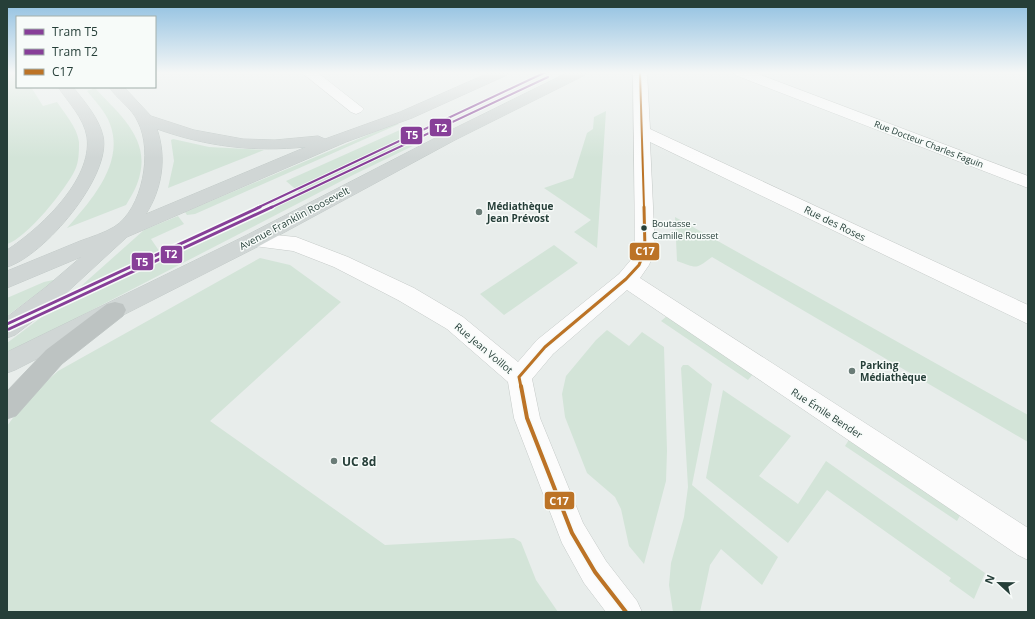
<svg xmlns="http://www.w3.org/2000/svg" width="1035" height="619" font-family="'Open Sans',sans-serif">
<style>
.green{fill:#d3e4d8}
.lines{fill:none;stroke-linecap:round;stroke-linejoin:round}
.minor-casing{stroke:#c5cac8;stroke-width:1}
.major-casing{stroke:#c3cbc9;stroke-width:1}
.highway-casing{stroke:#c3cbc9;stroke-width:1}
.minor{fill:#fcfcfc;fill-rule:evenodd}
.major{fill:#d0d6d5;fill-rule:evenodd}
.highway{fill:#bdc3c2;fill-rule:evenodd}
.bus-1-far2-casing{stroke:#f7fbf9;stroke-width:4}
.bus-1-far1-casing{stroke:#f7fbf9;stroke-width:6}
.bus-1-casing{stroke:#f7fbf9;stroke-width:7}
.bus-1-far2{stroke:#bc7326;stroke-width:2}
.bus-1-far1{stroke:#bc7326;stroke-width:3}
.bus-1{stroke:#bc7326;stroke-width:4}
.tram-1-far1-casing{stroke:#f7fbf9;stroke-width:4}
.tram-1-casing{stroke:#f7fbf9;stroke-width:6}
.tram-2-far1-casing{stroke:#f7fbf9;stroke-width:4}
.tram-2-casing{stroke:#f7fbf9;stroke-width:6}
.tram-1-far1{stroke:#873f98;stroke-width:2}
.tram-1{stroke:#873f98;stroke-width:3}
.tram-2-far1{stroke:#873f98;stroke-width:2}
.tram-2{stroke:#873f98;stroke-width:3}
.poi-dot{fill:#6a7c77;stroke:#f7fbf9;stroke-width:1.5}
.bus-dot{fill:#263f39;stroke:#f7fbf9;stroke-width:1.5}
.labels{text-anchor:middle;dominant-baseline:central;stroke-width:3;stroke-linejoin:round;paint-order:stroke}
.far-street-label{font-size:9px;fill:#263f39;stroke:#f7fbf9}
.bus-label{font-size:9px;fill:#263f39;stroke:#f7fbf9;text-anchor:start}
.poi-label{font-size:10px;font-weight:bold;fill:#263f39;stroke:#f7fbf9;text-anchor:start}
.street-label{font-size:10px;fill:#263f39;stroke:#f7fbf9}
.near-poi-label{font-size:12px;font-weight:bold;fill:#263f39;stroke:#f7fbf9;text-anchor:start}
.line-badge{stroke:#f7fbf9;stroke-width:1.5}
.badge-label{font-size:11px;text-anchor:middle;font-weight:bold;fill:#fff}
</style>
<rect width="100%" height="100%" fill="#e8edeb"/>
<path class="green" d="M 7,72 L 17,72 L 17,87 L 31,87 L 43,106 L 57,102 C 65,114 77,127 79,142 C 79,151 79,162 75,170 C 66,189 27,238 7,244 Z
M 95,88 C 117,112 149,137 140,174 C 138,185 132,195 126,205 L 67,228 C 91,201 125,163 110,124 C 106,112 95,101 87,91 Z
M 606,111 L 597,248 L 574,232 L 591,220 L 544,188 L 573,178 L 587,133 L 593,129 L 594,117 Z
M 396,123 L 399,124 L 195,214 L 187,215 L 185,212 Z
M 402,129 L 421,142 L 353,175 L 7,354 L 7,343 L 71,295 L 144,230 L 178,216 L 184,224 L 151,239 L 164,258 L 300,193 L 286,181 Z
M 173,139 L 209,147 L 264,150 L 168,188 L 174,161 L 171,140 Z
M 675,217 L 1028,415 L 1028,442 L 712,257 C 695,270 697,268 677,261 Z
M 554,245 L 578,263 L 504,315 L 480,294 Z
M 260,258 L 290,265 L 341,302 L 210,421 L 385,545 L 514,538 L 521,542 L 536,580 L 558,612 L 7,612 L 7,426 C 22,405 39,388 58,371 Z
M 53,280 L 54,281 L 7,316 L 7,298 L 44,282 Z
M 667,316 L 753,374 L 748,380 L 661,321 Z
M 607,330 L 629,346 L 642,332 L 664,347 L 667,451 L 666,481 L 644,564 L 629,546 L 621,509 L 615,497 L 587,473 L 565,417 L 562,394 L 566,376 L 596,340 Z
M 683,365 L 688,365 L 712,384 L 692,485 L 778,557 L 762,585 L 721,549 L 710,565 L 700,612 L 673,612 L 669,585 L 671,563 L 684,517 L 688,487 L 681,368 Z
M 723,390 L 791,436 L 759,476 L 798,504 L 826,461 L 985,573 L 974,599 L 949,581 L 951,578 L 827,490 L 788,543 L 706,478 Z
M 850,438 L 962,512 L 957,521 L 845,446 Z"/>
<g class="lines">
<g class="minor-casing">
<path id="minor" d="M 301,72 L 317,72 L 364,109 L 361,112 L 356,114 L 351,112 Z
M 633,72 L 647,72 L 650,129 L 1028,305 L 1028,324 L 650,142 L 655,250 L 649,265 L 640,278 L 1028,528 L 1028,560 L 1018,555 L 627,290 L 553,354 L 532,379 L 540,418 L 583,523 L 606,561 L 637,601 L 642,612 L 606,612 L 584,583 L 562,543 L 514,418 L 508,382 L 447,329 L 398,300 L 334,267 L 293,251 L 247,245 L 244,240 L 247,235 L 254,233 L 296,237 L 348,257 L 414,288 L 463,317 L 518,362 L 537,340 L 619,274 L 630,261 L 635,250 Z
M 733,72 L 753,72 L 1028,176 L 1028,188 L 735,75 Z"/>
</g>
<g class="major-casing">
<path id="major" d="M 491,72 L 509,72 L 507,75 L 412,118 L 346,142 L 127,237 L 50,308 L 15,335 L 7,338 L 7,317 L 46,287 L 81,257 L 7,288 L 7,271 C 31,261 56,251 80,241 C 91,237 104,233 114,227 C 143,209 153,151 138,122 C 132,108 117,99 109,87 L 124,87 L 151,116 L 194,130 L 243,139 L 275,140 L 318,136 L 325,139 L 400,112 ZM 157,129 C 208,147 253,152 306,147 L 146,214 C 162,189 167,158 157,129 Z
M 569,72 L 587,72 L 585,75 L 455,140 L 261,245 L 15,370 L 7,373 L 7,352 L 247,235 L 443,134 Z
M 58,87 L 73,87 C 84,101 99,118 103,136 C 112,176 44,256 7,267 L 7,250 C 39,229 93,180 87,137 C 84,118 68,102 58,87 Z"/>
</g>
<g class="highway-casing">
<path id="highway" d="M 115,302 L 123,304 L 126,310 L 123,316 L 62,364 L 16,416 L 7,419 L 7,391 L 46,350 L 107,304 Z"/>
</g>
<use href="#minor" class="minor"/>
<use href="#major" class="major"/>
<use href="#highway" class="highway"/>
<g class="bus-1-far2-casing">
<path id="bus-1-far2" d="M 640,72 L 644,208"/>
</g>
<g class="bus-1-far1-casing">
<path id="bus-1-far1" d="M 519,377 L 545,347 L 626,279 L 639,265 L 645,250 L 644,207
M 519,377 L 521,387"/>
</g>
<g class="bus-1-casing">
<path id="bus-1" d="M 521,386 L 527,418 L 572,533 L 595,572 L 626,612"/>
</g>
<use href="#bus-1-far2" class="bus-1-far2"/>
<use href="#bus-1-far1" class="bus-1-far1"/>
<use href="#bus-1" class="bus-1"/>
<g class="tram-1-far1-casing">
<path id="tram-1-far1" d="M 257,208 L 546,72"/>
</g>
<g class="tram-1-casing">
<path id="tram-1" d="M 7,324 L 260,207"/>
</g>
<g class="tram-2-far1-casing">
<path id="tram-2-far1" d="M 270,208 L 548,77"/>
</g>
<g class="tram-2-casing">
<path id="tram-2" d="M 9,329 L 272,207"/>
</g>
<use href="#tram-1-far1" class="tram-1-far1"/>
<use href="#tram-1" class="tram-1"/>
<use href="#tram-2-far1" class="tram-2-far1"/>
<use href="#tram-2" class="tram-2"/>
</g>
<linearGradient id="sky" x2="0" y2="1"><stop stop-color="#90c0e1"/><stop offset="0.46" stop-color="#f5f7f6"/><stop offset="1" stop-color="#f5f7f6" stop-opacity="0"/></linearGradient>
<rect width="1035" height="158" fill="url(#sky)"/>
<g class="poi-dot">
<circle cx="479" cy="212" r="4"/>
<circle cx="852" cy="371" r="4"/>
<circle cx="334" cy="461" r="4"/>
</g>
<circle class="bus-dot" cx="644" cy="228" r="3.5"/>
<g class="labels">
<g class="far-street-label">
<text transform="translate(929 144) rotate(21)">Rue Docteur Charles Faguin</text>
</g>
<g class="bus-label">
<text x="652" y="223">Boutasse -<tspan x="652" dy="12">Camille Rousset</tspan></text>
</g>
<g class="poi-label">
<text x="487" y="206">Médiathèque<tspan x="487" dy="12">Jean Prévost</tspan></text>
<text x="860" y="365">Parking<tspan x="860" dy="12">Médiathèque</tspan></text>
</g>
<g class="street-label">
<text transform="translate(294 218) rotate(-28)">Avenue Franklin Roosevelt</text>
<text transform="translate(835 223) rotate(26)">Rue des Roses</text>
<text transform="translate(484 348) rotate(40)">Rue Jean Voillot</text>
<text transform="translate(827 413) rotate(33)">Rue Émile Bender</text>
</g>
<g class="near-poi-label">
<text x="342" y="461">UC 8d</text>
</g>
</g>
<g class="line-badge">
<rect x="429" y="118" width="23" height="19" rx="4" fill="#873f98"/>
<rect x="400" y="126" width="23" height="19" rx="4" fill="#873f98"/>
<rect x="629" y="242" width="31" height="19" rx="4" fill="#bc7326"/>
<rect x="160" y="245" width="23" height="19" rx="4" fill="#873f98"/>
<rect x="131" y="252" width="23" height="19" rx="4" fill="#873f98"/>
<rect x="544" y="491" width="31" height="19" rx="4" fill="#bc7326"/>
</g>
<g class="badge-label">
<text x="441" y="132">T2</text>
<text x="412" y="139">T5</text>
<text x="645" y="255">C17</text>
<text x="171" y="258">T2</text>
<text x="142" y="266">T5</text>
<text x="559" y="505">C17</text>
</g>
<rect width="1035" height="619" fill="none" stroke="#263f39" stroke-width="16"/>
<rect x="16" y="16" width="140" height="72" fill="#f7fbf9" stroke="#a3b0ac"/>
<rect x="24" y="29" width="20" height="6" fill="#873f98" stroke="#a3b0ac"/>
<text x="52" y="36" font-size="12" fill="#263f39">Tram T5</text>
<rect x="24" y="49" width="20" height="6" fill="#873f98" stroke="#a3b0ac"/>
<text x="52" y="56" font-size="12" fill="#263f39">Tram T2</text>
<rect x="24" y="69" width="20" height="6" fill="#bc7326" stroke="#a3b0ac"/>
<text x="52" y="76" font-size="12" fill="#263f39">C17</text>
<g transform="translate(999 583) rotate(292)" stroke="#f7fbf9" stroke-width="3" paint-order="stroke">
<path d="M0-3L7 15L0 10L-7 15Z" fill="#263f39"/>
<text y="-6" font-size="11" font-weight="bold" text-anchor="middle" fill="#263f39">N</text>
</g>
</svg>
